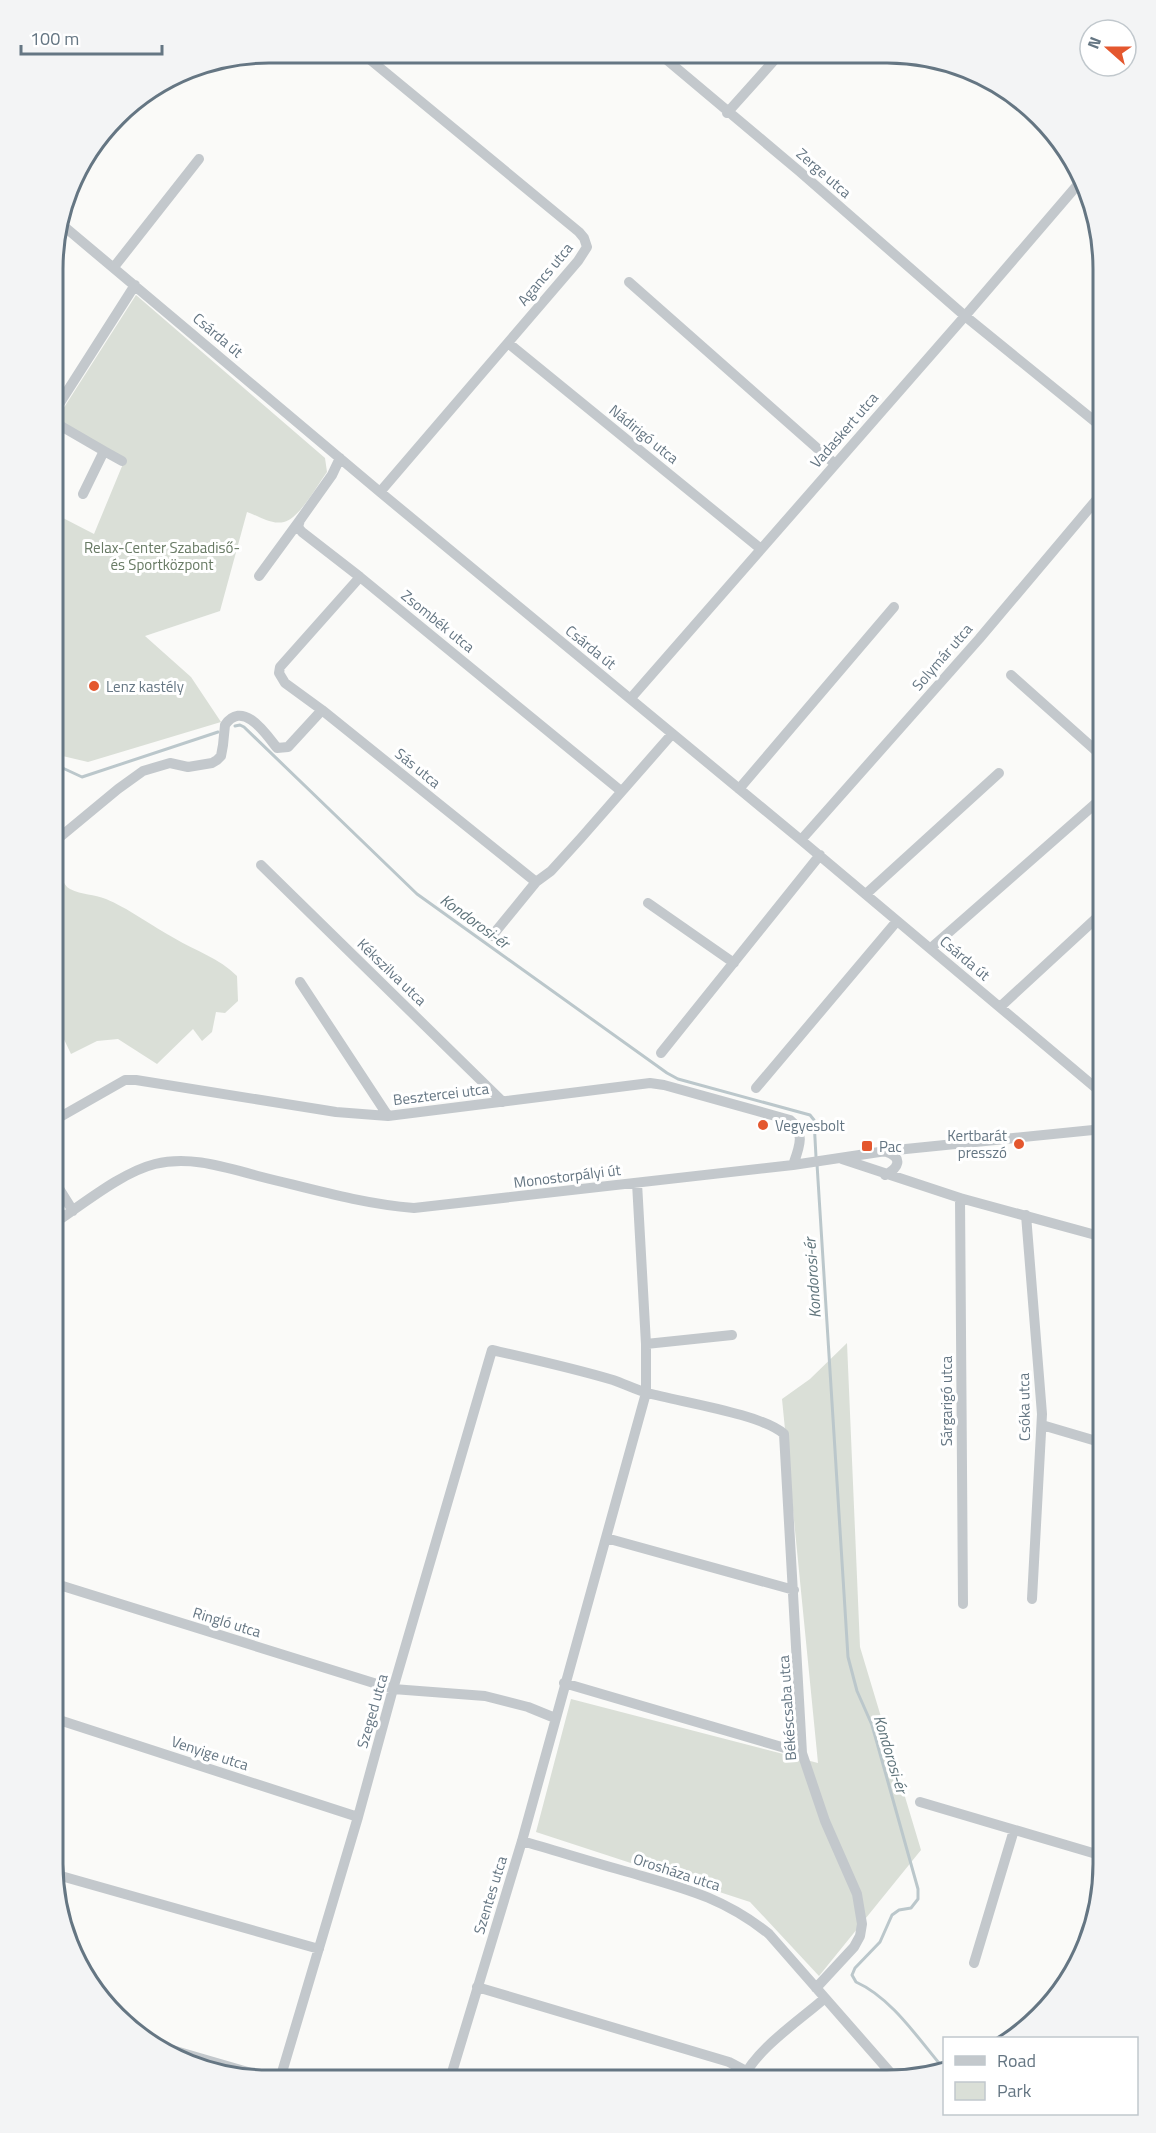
<svg xmlns="http://www.w3.org/2000/svg" width="1156" height="2133" font-family="'Titillium Web',sans-serif">
<style>
.green{fill:#dadfd7}
.lines{fill:none;stroke-linecap:round;stroke-linejoin:round}
.stream{stroke:#bbc7cb;stroke-width:3}
.minor{stroke:#c3c8cc;stroke-width:10}
.poi-dot{fill:#e4572e;stroke:#fff;stroke-width:2}
.labels{text-anchor:middle;dominant-baseline:central;stroke-width:6;stroke-linejoin:round;paint-order:stroke}
.street-label{font-size:15px;fill:#657683;stroke:#fff}
.park-label{font-size:15px;fill:#687a64;stroke:#fff}
.poi-label{font-size:15px;fill:#657683;stroke:#fff;text-anchor:start}
.water-label{font-size:16px;font-style:italic;fill:#60757c;stroke:#fff}
.rim{fill:none;stroke:#657683;stroke-width:3}
</style>
<rect width="100%" height="100%" fill="#fafaf8"/>
<path class="green" d="M 136,295 L 325,458 L 327,472 C 318,484 299,519 284,522 C 271,525 259,516 247,512 L 220,611 L 145,636 L 191,677 L 221,722 L 88,762 L 54,754 L 54,537 L 63,518 L 94,534 L 125,459 L 56,420 Z
M 54,868 C 62,873 62,885 70,889 C 82,895 94,894 106,899 C 126,907 154,927 174,938 C 196,951 219,958 237,976 L 238,1001 L 225,1013 L 216,1012 L 212,1032 L 202,1041 L 193,1029 L 157,1064 L 118,1039 L 97,1041 L 71,1054 L 59,1029 L 53,1025 Z
M 847,1343 L 860,1647 L 921,1850 L 819,1976 L 750,1902 L 536,1832 L 571,1699 L 818,1763 L 782,1399 L 810,1379 Z"/>
<g class="lines">
<path class="stream" d="M 235,726 L 240,725 L 244,727 L 417,894 L 667,1073 L 678,1079 L 810,1115 L 814,1120 L 816,1157
M 54,764 L 82,777 L 218,732
M 817,1164 L 848,1657 L 857,1691 L 872,1725 L 918,1889 L 918,1899 L 911,1908 L 899,1910 L 892,1915 L 880,1942 L 855,1968 L 852,1975 L 856,1982 C 892,1998 919,2040 944,2069"/>
<path class="minor" d="M 362,53 L 579,232 L 584,238 L 587,247 L 578,261 L 380,492
M 661,55 L 799,171 L 965,316 L 1103,428
M 727,113 L 778,56
M 60,223 L 380,492 L 801,840 L 1103,1094
M 54,242 L 65,227
M 114,267 L 199,159
M 629,282 L 835,464
M 508,343 L 761,549
M 54,412 L 135,285
M 54,422 L 104,451 L 83,494
M 104,451 L 122,461
M 340,458 L 332,475 L 300,520 L 298,527 L 302,532 L 360,577 L 621,791
M 259,576 L 300,520
M 360,577 L 280,667 L 279,673 L 285,683 L 322,710 L 536,882
M 1011,675 L 1103,757
M 631,698 L 965,316 L 1080,182
M 739,789 L 894,607
M 801,840 L 979,639 L 1103,492
M 54,842 L 118,789 L 143,771 L 170,763 L 188,767 L 212,763 L 217,760 L 221,756 L 223,745 L 225,725 C 243,699 266,734 277,748 L 288,747 L 322,710
M 261,865 L 503,1102
M 866,894 L 999,773
M 648,903 L 734,963
M 492,936 L 536,882 L 551,871 L 581,838 L 672,734
M 931,948 L 1103,797
M 300,982 L 388,1116
M 1000,1007 L 1103,912
M 661,1053 L 820,855
M 756,1088 L 897,921
M 53,1121 L 125,1080 L 136,1080 L 336,1112 L 388,1116 L 650,1083 L 664,1085 L 790,1120 C 806,1132 799,1148 793,1165
M 842,1159 L 960,1198 L 1103,1237
M 885,1175 C 899,1168 903,1158 887,1152
M 53,1179 L 73,1211
M 960,1198 L 963,1604
M 1026,1215 L 1042,1414 L 1032,1599
M 53,1224 C 82,1205 122,1172 155,1164 C 191,1155 227,1168 262,1177 C 312,1189 362,1204 414,1208 L 793,1165 L 886,1151 L 1103,1129
M 646,1344 L 732,1335
M 1042,1425 L 1103,1443
M 606,1538 L 794,1590
M 53,1583 L 393,1689 L 485,1696 L 528,1707 L 555,1718
M 564,1683 L 802,1753
M 53,1718 L 358,1817
M 920,1802 L 1103,1856
M 522,1841 C 557,1851 592,1862 628,1872 C 683,1888 723,1897 769,1934 L 896,2079
M 54,1874 L 319,1949
M 974,1963 L 1014,1830
M 477,1987 L 729,2062 L 746,2071
M 172,2050 L 272,2079
M 280,2079 L 358,1817 L 393,1689 L 492,1350 C 532,1359 573,1368 613,1380 C 625,1384 636,1390 648,1393 C 680,1402 762,1414 784,1434 L 802,1753 L 825,1821 L 857,1894 L 862,1924 L 860,1936 L 854,1947 L 816,1988
M 450,2079 L 522,1841 L 646,1393 L 646,1344 L 637,1183
M 742,2080 C 757,2048 799,2021 825,1998"/>
</g>
<g class="poi-dot">
<circle cx="94" cy="686" r="6"/>
<circle cx="763" cy="1125" r="6"/>
<circle cx="1019" cy="1144" r="6"/>
<rect x="861" y="1140" width="12" height="12" rx="3"/>
</g>
<g class="labels">
<g class="street-label">
<text transform="translate(824 173) rotate(41)">Zerge utca</text>
<text transform="translate(545 274) rotate(-50)">Agancs utca</text>
<text transform="translate(218 335) rotate(40)">Csárda út</text>
<text transform="translate(844 430) rotate(-49)">Vadaskert utca</text>
<text transform="translate(644 434) rotate(39)">Nádirigó utca</text>
<text transform="translate(438 621) rotate(39)">Zsombék utca</text>
<text transform="translate(591 647) rotate(39)">Csárda út</text>
<text transform="translate(942 657) rotate(-49)">Solymár utca</text>
<text transform="translate(418 768) rotate(39)">Sás utca</text>
<text transform="translate(965 958) rotate(40)">Csárda út</text>
<text transform="translate(392 972) rotate(44)">Kékszilva utca</text>
<text transform="translate(441 1094) rotate(-7)">Besztercei utca</text>
<text transform="translate(567 1176) rotate(-7)">Monostorpályi út</text>
<text transform="translate(946 1401) rotate(-90)">Sárgarigó utca</text>
<text transform="translate(1024 1407) rotate(-91)">Csóka utca</text>
<text transform="translate(227 1622) rotate(17)">Ringló utca</text>
<text transform="translate(787 1708) rotate(-94)">Békéscsaba utca</text>
<text transform="translate(372 1711) rotate(-74)">Szeged utca</text>
<text transform="translate(210 1753) rotate(18)">Venyige utca</text>
<text transform="translate(677 1872) rotate(18)">Orosháza utca</text>
<text transform="translate(490 1895) rotate(-73)">Szentes utca</text>
</g>
<g class="park-label">
<text x="162" y="547">Relax-Center Szabadiső-<tspan x="162" dy="17">és Sportközpont</tspan></text>
</g>
<g class="poi-label">
<text x="106" y="686">Lenz kastély</text>
<text x="775" y="1125">Vegyesbolt</text>
<text x="1007" y="1135" text-anchor="end">Kertbarát<tspan x="1007" dy="17">presszó</tspan></text>
<text x="879" y="1146">Pac</text>
</g>
<g class="water-label">
<text transform="translate(475 921) rotate(36)">Kondorosi-ér</text>
<text transform="translate(812 1278) rotate(-94)">Kondorosi-ér</text>
<text transform="translate(891 1754) rotate(73)">Kondorosi-ér</text>
</g>
</g>
<path d="M0 0H1156V2133H0ZM269 63H887A206 206 0 0 1 1093 269V1864A206 206 0 0 1 887 2070H269A206 206 0 0 1 63 1864V269A206 206 0 0 1 269 63Z" fill="#f3f4f5" fill-rule="evenodd"/>
<path class="rim" d="M269 63H887A206 206 0 0 1 1093 269V1864A206 206 0 0 1 887 2070H269A206 206 0 0 1 63 1864V269A206 206 0 0 1 269 63Z"/>
<rect x="943" y="2037" width="195" height="78" fill="#ffffff" stroke="#c1c8cd" stroke-width="1.5"/>
<rect x="955" y="2056" width="30" height="9" fill="#c3c8cc" stroke="#c1c8cd" stroke-width="1.5"/>
<text x="997" y="2067" font-size="18" fill="#657683">Road</text>
<rect x="955" y="2082" width="30" height="18" fill="#dadfd7" stroke="#c1c8cd" stroke-width="1.5"/>
<text x="997" y="2097" font-size="18" fill="#657683">Park</text>
<g transform="translate(1108 48) rotate(291)"><circle r="28" fill="#ffffff" stroke="#c1c8cd" stroke-width="1.5"/>
<path d="M0-4.5L10 22L0 15L-10 22Z" fill="#e4572e"/>
<text y="-9" font-size="16" font-weight="bold" text-anchor="middle" fill="#657683">N</text>
</g>
<path d="M21 45v9h141v-9" fill="none" stroke="#657683" stroke-width="3"/>
<text x="30" y="45" font-size="18" fill="#657683" stroke="#ffffff" stroke-width="4.5" paint-order="stroke">100 m</text>
</svg>
